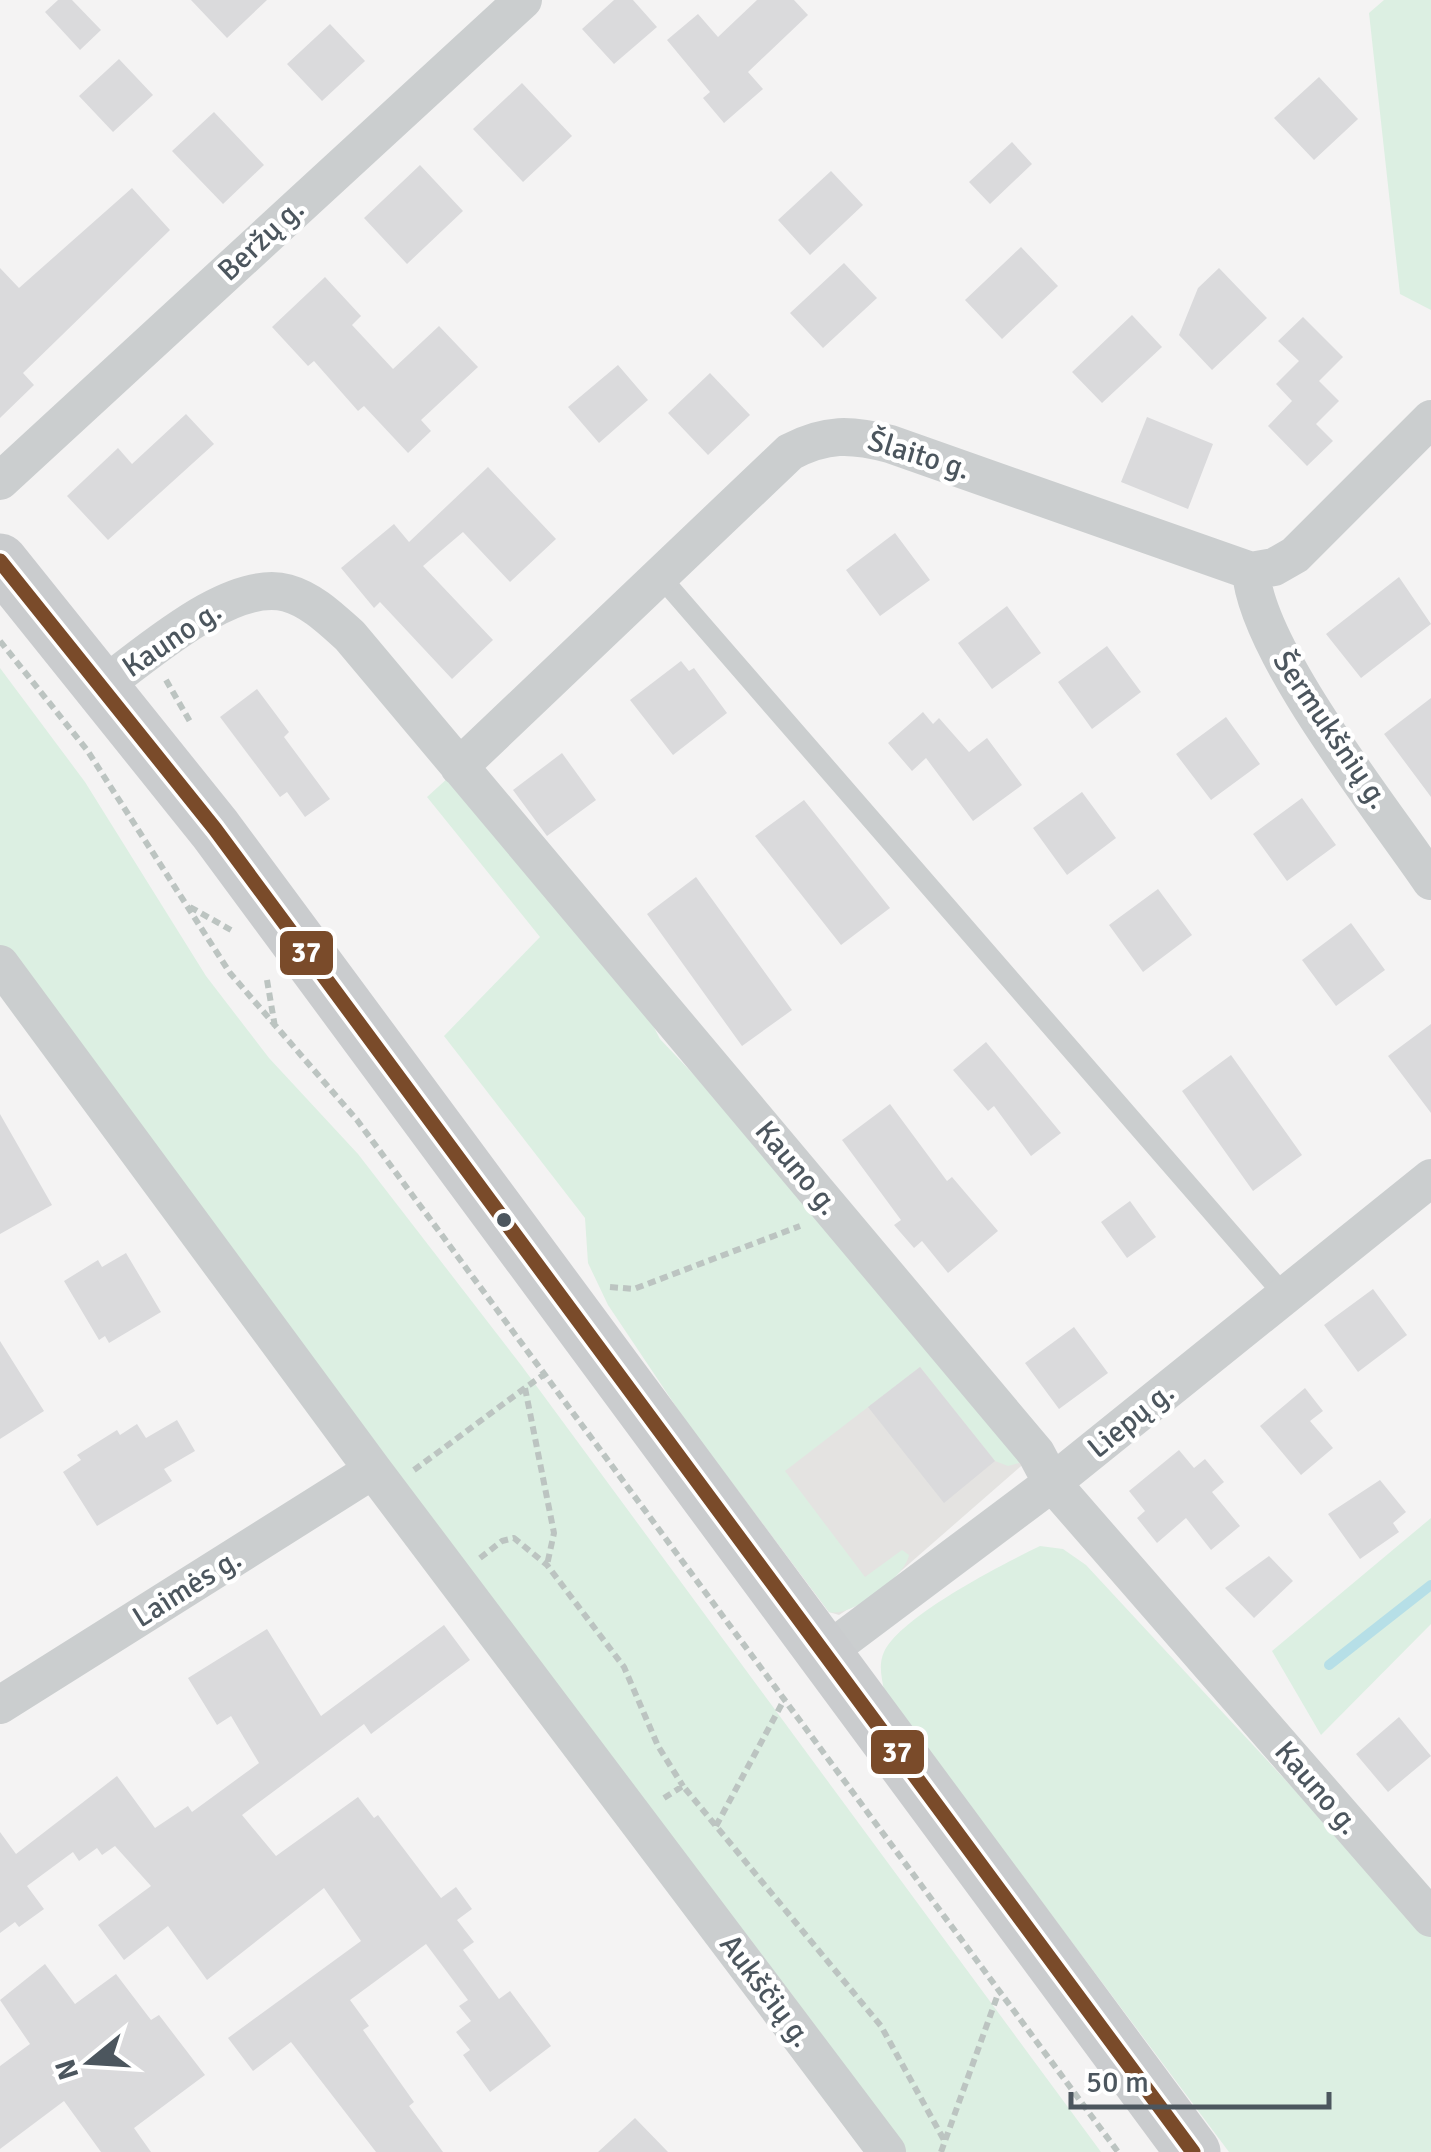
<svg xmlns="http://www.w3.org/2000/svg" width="1431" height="2152" font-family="Signika,sans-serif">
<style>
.commercial{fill:#e4e3e1}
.green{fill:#dcefe2}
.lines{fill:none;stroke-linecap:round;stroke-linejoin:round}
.stream{stroke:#b6dfe7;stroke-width:10}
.building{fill:#dadadc}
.path{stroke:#bcc4c1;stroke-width:6;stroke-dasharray:8 5;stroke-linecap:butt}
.service{stroke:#cbcecf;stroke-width:20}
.minor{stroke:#cbcecf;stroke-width:38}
.primary{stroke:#caccce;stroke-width:55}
.bus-1-casing{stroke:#fff;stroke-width:22}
.bus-1{stroke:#7a4b2a;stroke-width:15}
.bus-dot{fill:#4c565e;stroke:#fff;stroke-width:4}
.labels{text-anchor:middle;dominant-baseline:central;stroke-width:9;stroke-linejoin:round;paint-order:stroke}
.street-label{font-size:30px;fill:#4c565e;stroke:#fff}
.line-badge{stroke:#fff;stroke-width:4}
.badge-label{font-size:28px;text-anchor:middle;font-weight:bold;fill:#fff}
</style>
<rect width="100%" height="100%" fill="#f4f3f3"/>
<path class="commercial" d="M 823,1248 L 1036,1453 L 886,1584 L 839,1615 L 829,1612 L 683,1417 Z"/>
<path class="green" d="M 1384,0 L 1431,0 L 1431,310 L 1400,294 L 1369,13 Z
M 0,668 L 85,782 L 206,976 L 269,1058 L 358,1154 L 521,1365 L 1101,2152 L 887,2152 L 0,964 Z
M 449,777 L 643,1006 L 660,1039 L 730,1113 L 1023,1462 L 1008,1466 L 995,1461 L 920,1367 L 785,1471 L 865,1577 L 902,1550 L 909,1555 C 905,1577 851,1618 829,1612 L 683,1417 L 608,1305 L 588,1263 L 585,1218 L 444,1036 L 540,937 L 427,797 Z
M 1431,1518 L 1431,1624 L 1321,1735 L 1272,1651 Z
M 1040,1546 L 1063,1549 L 1086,1565 L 1431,1937 L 1431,2152 L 1229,2152 L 884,1691 C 882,1678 878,1665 884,1652 C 901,1616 1003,1564 1040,1546 Z"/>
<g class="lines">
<path class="stream" d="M 1329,1665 L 1431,1585"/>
</g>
<path class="building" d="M 58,0 L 72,0 L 101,30 L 80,50 L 45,12 Z
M 191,0 L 267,0 L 227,38 Z
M 614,0 L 633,0 L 657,27 L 614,64 L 582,29 Z
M 757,0 L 794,0 L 808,15 L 748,72 L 763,89 L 724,123 L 703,98 L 710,92 L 667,40 L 698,14 L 718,37 Z
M 330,24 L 365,61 L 322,101 L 287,64 Z
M 119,59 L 153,95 L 113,132 L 79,96 Z
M 1319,77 L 1358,119 L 1314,160 L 1274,118 Z
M 522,83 L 572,136 L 523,182 L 473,129 Z
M 214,112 L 264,165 L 223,204 L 172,151 Z
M 1012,142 L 1032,164 L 990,204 L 969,182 Z
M 420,165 L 463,211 L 407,264 L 364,218 Z
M 831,171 L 863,205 L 810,255 L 778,220 Z
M 132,188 L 170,230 L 23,373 L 34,385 L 0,418 L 0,268 L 19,288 Z
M 1021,247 L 1058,286 L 1002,339 L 965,300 Z
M 844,263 L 877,298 L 823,348 L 790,313 Z
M 1219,268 L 1267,318 L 1212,370 L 1179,335 L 1198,288 Z
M 325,277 L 361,316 L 352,325 L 393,369 L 439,326 L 478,367 L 421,420 L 431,431 L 408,453 L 364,406 L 358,411 L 314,361 L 308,366 L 272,327 Z
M 1132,315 L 1162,347 L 1102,403 L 1072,372 Z
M 1303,317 L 1343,357 L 1319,381 L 1339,401 L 1316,424 L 1333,441 L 1307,466 L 1268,426 L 1292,401 L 1276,384 L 1299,361 L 1278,341 Z
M 618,365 L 648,400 L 599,443 L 568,407 Z
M 710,373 L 750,415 L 708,455 L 668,413 Z
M 186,414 L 214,444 L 108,540 L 67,496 L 118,448 L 132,464 Z
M 1147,417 L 1213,444 L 1188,509 L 1121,482 Z
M 488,467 L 556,539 L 510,582 L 463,532 L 423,566 L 493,640 L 452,679 L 380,602 L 374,608 L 341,568 L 394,524 L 409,542 Z
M 895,533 L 930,580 L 880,616 L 846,570 Z
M 1399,577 L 1431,624 L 1361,678 L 1326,634 Z
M 1007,606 L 1041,653 L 992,689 L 958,643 Z
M 1107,646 L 1141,692 L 1092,729 L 1058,682 Z
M 681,661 L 689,671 L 694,668 L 727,713 L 673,755 L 630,700 Z
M 257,689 L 289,732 L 284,737 L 330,799 L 305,817 L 287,792 L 280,797 L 220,717 Z
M 1431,698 L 1431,797 L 1384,734 Z
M 923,712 L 933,724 L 939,718 L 969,752 L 987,738 L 1022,785 L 973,821 L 926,758 L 912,771 L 888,743 Z
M 1226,717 L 1260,764 L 1211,800 L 1176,754 Z
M 562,753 L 596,800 L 547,836 L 513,790 Z
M 1082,792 L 1116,838 L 1067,875 L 1033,828 Z
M 1302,798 L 1336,845 L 1287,881 L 1253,834 Z
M 804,800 L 890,908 L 841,945 L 755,836 Z
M 696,877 L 792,1010 L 742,1046 L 647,914 Z
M 1158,889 L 1192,935 L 1143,972 L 1109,925 Z
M 1351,923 L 1385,970 L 1336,1006 L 1302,960 Z
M 1431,1024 L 1431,1113 L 1388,1056 Z
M 986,1042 L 1061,1133 L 1031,1156 L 994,1106 L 988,1111 L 953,1070 Z
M 1231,1055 L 1302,1155 L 1253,1191 L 1182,1091 Z
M 890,1104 L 947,1181 L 952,1177 L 998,1231 L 948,1273 L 922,1241 L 914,1248 L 894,1225 L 901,1220 L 842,1140 Z
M 0,1114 L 52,1205 L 0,1234 Z
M 1130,1201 L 1156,1237 L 1127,1258 L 1101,1222 Z
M 126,1253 L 161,1312 L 109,1343 L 105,1336 L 99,1340 L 64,1281 L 98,1260 L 102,1267 Z
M 1373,1289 L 1407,1335 L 1358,1372 L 1324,1325 Z
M 1074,1327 L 1108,1373 L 1059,1409 L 1025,1363 Z
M 0,1341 L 44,1411 L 0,1439 Z
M 920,1367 L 995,1461 L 944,1503 L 868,1407 Z
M 1305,1388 L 1323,1411 L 1310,1421 L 1333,1448 L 1301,1475 L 1260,1426 Z
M 177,1420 L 195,1451 L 164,1469 L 172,1481 L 97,1526 L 63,1472 L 81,1460 L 77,1455 L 117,1430 L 120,1435 L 137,1424 L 146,1438 Z
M 1179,1450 L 1194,1468 L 1205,1459 L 1224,1482 L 1212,1492 L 1240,1526 L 1211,1550 L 1186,1518 L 1157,1543 L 1137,1518 L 1145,1511 L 1129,1491 Z
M 1380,1480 L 1406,1512 L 1393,1523 L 1399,1532 L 1360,1559 L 1328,1514 Z
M 1269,1556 L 1293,1581 L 1254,1618 L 1225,1588 Z
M 444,1625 L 470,1660 L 371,1734 L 364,1724 L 242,1815 L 276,1856 L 358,1797 L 374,1818 L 378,1815 L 441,1898 L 456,1887 L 472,1909 L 457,1920 L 474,1942 L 463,1950 L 499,1999 L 510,1991 L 551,2046 L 490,2092 L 463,2055 L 470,2050 L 456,2032 L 471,2021 L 459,2006 L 468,2000 L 426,1944 L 350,2000 L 369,2026 L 363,2030 L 414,2102 L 409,2106 L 443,2152 L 376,2152 L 291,2042 L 253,2071 L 228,2038 L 361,1941 L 324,1888 L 207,1980 L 168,1926 L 124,1960 L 98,1925 L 151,1886 L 115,1846 L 102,1855 L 97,1848 L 79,1861 L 73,1852 L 27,1886 L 44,1909 L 19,1927 L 15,1922 L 0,1933 L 0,1832 L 16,1854 L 117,1776 L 155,1828 L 188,1806 L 192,1812 L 259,1763 L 231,1716 L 217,1725 L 188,1678 L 267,1629 L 321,1716 Z
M 1399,1717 L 1431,1756 L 1388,1792 L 1356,1754 Z
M 45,1964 L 75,2004 L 116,1974 L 151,2020 L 159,2015 L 205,2075 L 134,2128 L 151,2152 L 101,2152 L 64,2101 L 0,2149 L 0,2066 L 30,2044 L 0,2000 Z
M 635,2118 L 668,2152 L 598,2152 Z"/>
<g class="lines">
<path class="path" d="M 0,641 L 87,750 L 230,973 L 357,1120 L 1118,2152
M 166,680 L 192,725
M 190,907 L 231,930
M 267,980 L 275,1027
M 610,1287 L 634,1289 L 800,1226
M 546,1373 L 525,1388 L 554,1533 L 547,1565
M 414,1470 L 525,1388
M 480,1558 L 502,1541 L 514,1538 L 547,1565 L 624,1667 L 658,1746 L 683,1786
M 664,1798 L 683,1786 L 881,2026 L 944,2140
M 716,1826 L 785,1698
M 941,2152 L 998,1994"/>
<path class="service" d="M 659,575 L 1285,1296"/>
<path class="minor" d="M 0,481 L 523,0
M 1251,571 C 1256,651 1382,809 1431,881
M 104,685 C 147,654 231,578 287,593 C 312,600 331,619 350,636 L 1036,1453 L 1052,1483 L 1431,1918
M 459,767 L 790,452 C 826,433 851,434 890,444 L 1251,571 L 1274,567 L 1295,555 L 1431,419
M 0,964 L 373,1470 L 887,2152
M 824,1654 L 1052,1483 L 1431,1178
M 0,1705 L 373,1470"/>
<path class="primary" d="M 0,561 L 215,829 L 1193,2152"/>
<g class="bus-1-casing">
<path id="bus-1" d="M 0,561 L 215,829 L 1193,2152"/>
</g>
<use href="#bus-1" class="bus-1"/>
</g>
<circle class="bus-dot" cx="504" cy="1220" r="9"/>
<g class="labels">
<g class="street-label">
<text transform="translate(261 240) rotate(-43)">Beržų g.</text>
<text transform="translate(919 455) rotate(17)">Šlaito g.</text>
<text transform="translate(172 639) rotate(-34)">Kauno g.</text>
<text transform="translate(1331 730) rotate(56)">Šermukšnių g.</text>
<text transform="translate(797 1168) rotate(50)">Kauno g.</text>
<text transform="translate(1131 1420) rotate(-39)">Liepų g.</text>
<text transform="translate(187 1588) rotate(-32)">Laimės g.</text>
<text transform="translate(1317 1788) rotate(49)">Kauno g.</text>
<text transform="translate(766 1991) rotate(53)">Aukščių g.</text>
</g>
</g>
<g class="line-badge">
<rect x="278" y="929" width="57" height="48" rx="10" fill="#7a4b2a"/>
<rect x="869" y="1728" width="57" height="48" rx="10" fill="#7a4b2a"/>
</g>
<g class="badge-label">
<text x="306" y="962">37</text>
<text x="897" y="1762">37</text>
</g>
<g transform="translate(90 2062) rotate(252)" stroke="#ffffff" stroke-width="8" paint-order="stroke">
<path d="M0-8L18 38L0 25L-18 38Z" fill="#4c565e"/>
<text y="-15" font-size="28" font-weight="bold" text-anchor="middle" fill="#4c565e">N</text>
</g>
<path d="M1071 2092v15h258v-15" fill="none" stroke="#4c565e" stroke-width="5"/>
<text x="1086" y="2092" font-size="30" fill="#4c565e" stroke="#ffffff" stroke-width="8" paint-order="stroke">50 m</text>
</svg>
